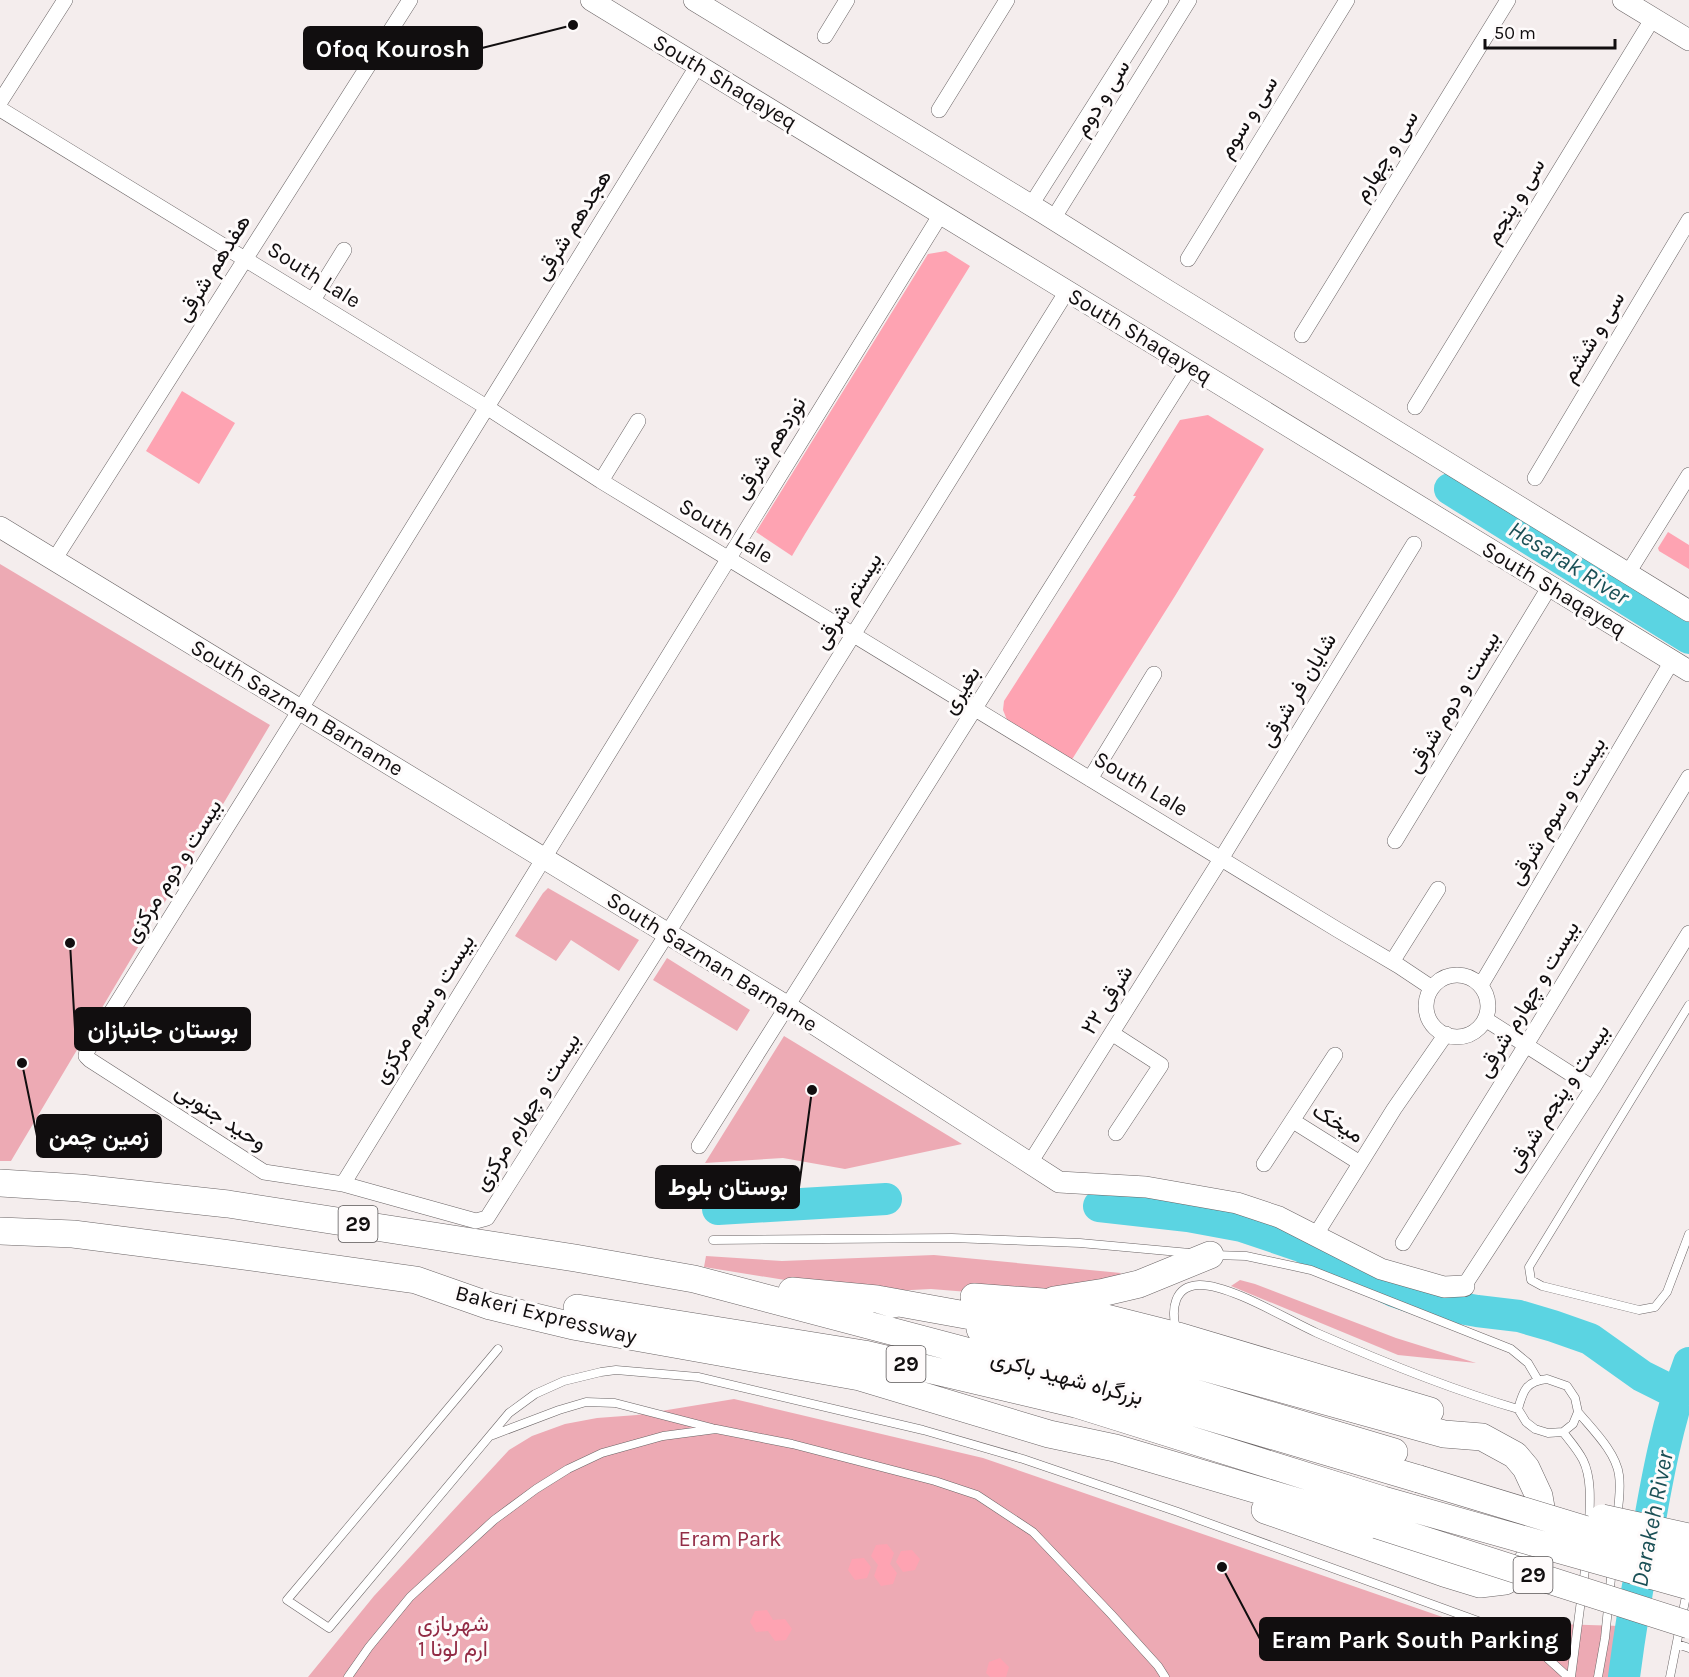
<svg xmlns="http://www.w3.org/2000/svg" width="1689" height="1677" font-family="Karla,Vazirmatn,sans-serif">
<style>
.green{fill:#edaab4}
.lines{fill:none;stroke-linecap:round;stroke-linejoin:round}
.river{stroke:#5bd4e2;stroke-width:32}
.building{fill:#fea3b2}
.lane-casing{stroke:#6a6465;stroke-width:9}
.street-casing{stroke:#6a6465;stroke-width:16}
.secondary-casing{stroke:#6a6465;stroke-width:22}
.highway-casing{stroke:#6a6465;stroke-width:28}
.lane{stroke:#fff;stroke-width:8}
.street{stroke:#fff;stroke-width:15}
.secondary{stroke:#fff;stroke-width:21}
.highway{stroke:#fff;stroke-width:27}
.highway-bridge-casing{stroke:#6a6465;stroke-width:28;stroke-linecap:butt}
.highway-bridge{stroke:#fff;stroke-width:27}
.labels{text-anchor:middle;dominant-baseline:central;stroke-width:6;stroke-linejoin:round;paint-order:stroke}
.shield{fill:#fefbfb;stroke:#585556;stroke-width:1.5}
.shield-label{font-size:21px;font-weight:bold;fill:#110e0f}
.street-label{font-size:22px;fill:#110e0f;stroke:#fefbfb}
.park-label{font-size:22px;fill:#922b45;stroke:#fefbfb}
.water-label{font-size:24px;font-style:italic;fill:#1a4f55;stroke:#fefbfb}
.leader{fill:none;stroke:#110e0f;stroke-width:2}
.callout-dot{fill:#110e0f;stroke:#fefbfb;stroke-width:2}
.callout{fill:#110e0f;stroke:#110e0f;stroke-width:2}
.callout-label{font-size:24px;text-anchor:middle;font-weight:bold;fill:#fff}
</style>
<rect width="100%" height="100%" fill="#f4eded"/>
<path class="green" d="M 0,564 L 270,725 L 11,1161 L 0,1161 Z
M 548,888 L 639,940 L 619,971 L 571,940 L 556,961 L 515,936 L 543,893 Z
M 667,958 L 750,1010 L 737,1031 L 653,980 Z
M 784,1036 L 962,1144 L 845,1169 L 783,1158 L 705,1163 Z
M 934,1255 L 1121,1273 L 1110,1286 L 1044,1298 L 931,1289 L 873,1292 L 828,1287 L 704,1267 L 706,1256 L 782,1261 Z
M 1240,1280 L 1255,1284 L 1396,1338 L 1476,1363 L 1398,1355 L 1231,1286 Z
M 734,1399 L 983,1458 L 1454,1621 L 1621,1626 L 1614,1677 L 308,1677 L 374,1596 L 509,1450 L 532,1436 L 565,1424 L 597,1418 L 637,1415 Z"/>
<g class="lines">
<path class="river" d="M 1450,489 L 1689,638
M 1099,1206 L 1188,1216 L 1242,1226 L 1301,1246 L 1394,1291 L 1426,1302 L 1477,1311 L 1519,1316 L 1553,1326 L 1590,1339 L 1642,1376 L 1678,1394
M 718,1209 L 886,1199
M 1624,1677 C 1630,1630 1638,1583 1647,1537 C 1657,1478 1668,1419 1689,1363"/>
</g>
<path class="building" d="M 946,251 L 970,266 L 805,534 L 792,556 L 756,532 L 928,254 Z
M 182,391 L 235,423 L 199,484 L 146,451 Z
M 1208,415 L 1264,449 L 1175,596 L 1071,761 L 1007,720 L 1003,710 L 1004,701 L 1136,496 L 1133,496 L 1180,420 Z
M 1668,532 L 1689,545 L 1689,569 L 1659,551 L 1658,548 Z
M 887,1544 L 894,1553 L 890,1564 L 897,1573 L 893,1584 L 881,1586 L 874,1576 L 878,1565 L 871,1556 L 876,1545 Z
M 912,1550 L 920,1559 L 915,1570 L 903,1572 L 896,1562 L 901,1551 Z
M 864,1558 L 871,1567 L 867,1578 L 855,1580 L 848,1570 L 852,1559 Z
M 767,1610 L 773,1620 L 785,1619 L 792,1629 L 786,1640 L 775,1641 L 768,1631 L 756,1632 L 750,1622 L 755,1611 Z
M 1000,1658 L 1009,1667 L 1006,1677 L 990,1677 L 986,1673 L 989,1662 Z"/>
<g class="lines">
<g class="lane-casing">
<path id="lane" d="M 1689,1005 L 1529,1267 L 1531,1280 L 1542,1286 L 1639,1310 L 1655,1307 L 1667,1292 L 1689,1234
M 713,1240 L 952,1238 L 1080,1243 L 1190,1253
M 1214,1255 L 1246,1256 L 1311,1270 L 1511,1349 L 1528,1363 L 1538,1380
M 1176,1329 C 1171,1309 1174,1286 1199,1285 C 1229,1284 1288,1320 1317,1333 C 1383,1362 1449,1389 1518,1409
M 498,1349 L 287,1600 L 329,1628 L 509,1413 L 535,1394 L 564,1381 L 601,1372 L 616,1370 L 698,1377 L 923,1430 L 1023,1459 L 1178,1512 L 1500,1629 L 1535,1647 L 1568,1677
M 1547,1379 L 1567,1386 L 1575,1398 L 1578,1412 L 1573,1424 L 1563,1432 L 1548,1433 L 1535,1429 L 1526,1422 L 1518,1409 C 1523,1391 1526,1381 1547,1379 Z
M 1578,1412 C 1592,1429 1616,1452 1619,1475 C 1621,1489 1619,1503 1617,1517
M 1563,1432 C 1570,1441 1578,1450 1583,1460 C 1592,1478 1590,1504 1589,1523
M 493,1435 L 559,1410 L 586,1402 L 615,1403 L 712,1428
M 1677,1644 L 1689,1648
M 348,1677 L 369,1647 L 410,1597 L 494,1520 L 536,1489 L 568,1469 L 602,1453 L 663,1436 L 716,1429 L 792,1444 L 935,1481 L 977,1495 L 1033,1532 L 1111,1614 L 1158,1666 L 1165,1677
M 1571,1677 L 1586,1562
M 1598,1677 L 1605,1638 L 1612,1568
M 1670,1677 L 1687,1591"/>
</g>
<g class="street-casing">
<path id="street" d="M 825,36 L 847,0
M 698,65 L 300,710 L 87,1051 L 86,1056 L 90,1060 L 264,1172 L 343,1184 L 476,1221 L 487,1218 L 667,934 L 1067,291
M 0,102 L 65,0
M 0,109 L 488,408 L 601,481 L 1338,930 L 1399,966 L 1432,988
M 939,110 L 1007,0
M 1031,205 L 1161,0
M 1053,219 L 1189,0
M 1188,259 L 1347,0
M 313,300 L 344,250
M 1302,335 L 1508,0
M 1415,407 L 1653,18
M 1535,478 L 1689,220
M 601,481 L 638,421
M 54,560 L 410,0
M 1628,573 L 1689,475
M 1090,779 L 1154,674
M 1395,841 L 1550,586
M 1392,962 L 1438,889
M1426 1006a31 31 0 1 1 62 0a31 31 0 1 1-62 0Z
M 1481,985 L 1672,661
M 1485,1019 L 1593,1088
M 1113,1034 L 1161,1065 L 1116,1133
M 1293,1121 L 1360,1163
M 699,1146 L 1190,367
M 1030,1163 L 1221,859 L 1414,544
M 1264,1164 L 1335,1055
M 343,1184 L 941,214
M 1315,1236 L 1394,1109 L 1446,1034
M 1403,1243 L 1526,1045 L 1689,777
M 1464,1286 L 1593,1088 L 1689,933"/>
</g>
<g class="secondary-casing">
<path id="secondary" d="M 591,0 L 1689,671
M 694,0 L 1042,212 L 1168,291 L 1689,611
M 1623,0 L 1689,40
M 0,527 L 788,1007 L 1059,1182 L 1146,1187 L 1237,1203 L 1279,1217 L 1381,1269 L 1444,1287 L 1464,1286"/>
</g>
<g class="highway-casing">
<path id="highway" d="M 0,1183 L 80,1188 L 228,1204 L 575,1258 L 694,1279 L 1148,1399 L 1419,1479
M 0,1231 L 73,1234 L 222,1253 L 416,1280 L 490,1306 L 573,1326 L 860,1377 L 1049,1434 L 1115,1448 L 1377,1525
M 792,1291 L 877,1299 L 894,1304
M 974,1297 L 1043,1302 L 1178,1336 L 1430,1411
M 877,1299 L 971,1316 L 1004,1318 L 1181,1361 L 1444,1434 L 1482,1437 L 1515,1455 L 1526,1468 L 1539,1496 L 1543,1519 L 1538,1548 L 1518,1573 L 1505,1581 L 1480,1584 L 1444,1573 L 1265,1510
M 1054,1300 L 1105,1292 L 1139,1284 L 1210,1255
M 577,1308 L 864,1354 L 1076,1404 L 1383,1500
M 980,1329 L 1394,1452"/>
</g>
<use href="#lane" class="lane"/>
<use href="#street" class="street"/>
<use href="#secondary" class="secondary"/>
<use href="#highway" class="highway"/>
<g class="highway-bridge-casing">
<path id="highway-bridge" d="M 1419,1479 L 1689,1561
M 1383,1500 L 1689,1586
M 1602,1518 L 1689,1537
M 1377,1525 L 1689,1625"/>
</g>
<use href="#highway-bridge" class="highway-bridge"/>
</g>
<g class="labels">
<g class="shield">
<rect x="338.5" y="1206" width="39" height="36" rx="4.5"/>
<rect x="886.5" y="1346" width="39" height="36" rx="4.5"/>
<rect x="1513.5" y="1557" width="39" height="36" rx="4.5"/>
</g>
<g class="shield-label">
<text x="358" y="1224">29</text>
<text x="906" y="1364">29</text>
<text x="1533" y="1575">29</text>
</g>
<g class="street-label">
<text transform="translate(725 82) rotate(31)">South Shaqayeq</text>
<text transform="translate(1102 98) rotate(-58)">سی و دوم</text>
<text transform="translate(1248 117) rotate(-58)">سی و سوم</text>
<text transform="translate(1386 156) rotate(-58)">سی و چهارم</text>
<text transform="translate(1515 201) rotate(-59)">سی و پنجم</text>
<text transform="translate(573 225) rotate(-58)">هجدهم شرقی</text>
<text transform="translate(213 268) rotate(-58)">هفدهم شرقی</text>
<text transform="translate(314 275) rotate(32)">South Lale</text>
<text transform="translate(1140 336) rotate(31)">South Shaqayeq</text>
<text transform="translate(1593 337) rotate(-59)">سی و ششم</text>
<text transform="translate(770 448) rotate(-58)">نوزدهم شرقی</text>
<text transform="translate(726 531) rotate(31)">South Lale</text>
<text transform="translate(1554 589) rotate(31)">South Shaqayeq</text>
<text transform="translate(848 601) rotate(-58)">بیستم شرقی</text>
<text transform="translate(961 690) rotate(-58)">بغیری</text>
<text transform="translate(1298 690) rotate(-59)">شایان فر شرقی</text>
<text transform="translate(1453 702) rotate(-59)">بیست و دوم شرقی</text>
<text transform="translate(297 708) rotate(31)">South Sazman Barname</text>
<text transform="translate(1141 784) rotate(31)">South Lale</text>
<text transform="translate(1557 811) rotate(-59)">بیست و سوم شرقی</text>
<text transform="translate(173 871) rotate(-58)">بیست و دوم مرکزی</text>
<text transform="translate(712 962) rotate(32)">South Sazman Barname</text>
<text transform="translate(1528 999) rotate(-59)">بیست و چهارم شرقی</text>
<text transform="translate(1107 1000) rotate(-58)">۲۲ شرقی</text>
<text transform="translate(424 1009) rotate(-58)">بیست و سوم مرکزی</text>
<text transform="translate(1558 1098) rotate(-57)">بیست و پنجم شرقی</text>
<text transform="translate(527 1112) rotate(-58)">بیست و چهارم مرکزی</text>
<text transform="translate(221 1117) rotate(33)">وحید جنوبی</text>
<text transform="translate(1338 1123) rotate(32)">میخک</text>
<text transform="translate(546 1315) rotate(14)">Bakeri Expressway</text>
<text transform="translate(1067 1378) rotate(15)">بزرگراه شهید باکری</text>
</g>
<g class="park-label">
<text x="730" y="1539">Eram Park</text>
<text x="453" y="1624">شهربازی<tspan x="453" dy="25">ارم لونا 1</tspan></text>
</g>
<g class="water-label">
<text transform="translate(1569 563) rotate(32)">Hesarak River</text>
<text transform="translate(1652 1519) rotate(-79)">Darakeh River</text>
</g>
</g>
<path class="leader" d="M573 25L482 48M70 943L75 1029M22 1063L37 1136M812 1090L799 1187M1222 1567L1260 1639"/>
<g class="callout-dot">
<circle cx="573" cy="25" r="6"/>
<circle cx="70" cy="943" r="6"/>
<circle cx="22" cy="1063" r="6"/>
<circle cx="812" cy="1090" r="6"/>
<circle cx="1222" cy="1567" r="6"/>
</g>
<g class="callout">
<rect x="304" y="27" width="178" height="42" rx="6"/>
<rect x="75" y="1008" width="175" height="42" rx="6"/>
<rect x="37" y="1115" width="124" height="42" rx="6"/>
<rect x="656" y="1166" width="143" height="42" rx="6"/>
<rect x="1260" y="1618" width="310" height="42" rx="6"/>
</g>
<g class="callout-label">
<text x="393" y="57">Ofoq Kourosh</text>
<text x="163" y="1038">بوستان جانبازان</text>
<text x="99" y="1145">زمین چمن</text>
<text x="728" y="1195">بوستان بلوط</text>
<text x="1415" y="1648">Eram Park South Parking</text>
</g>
<path d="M1485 39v9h130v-9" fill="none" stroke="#110e0f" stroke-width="3"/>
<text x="1494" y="39" font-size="18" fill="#110e0f" stroke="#fefbfb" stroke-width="4.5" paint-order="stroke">50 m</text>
</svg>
